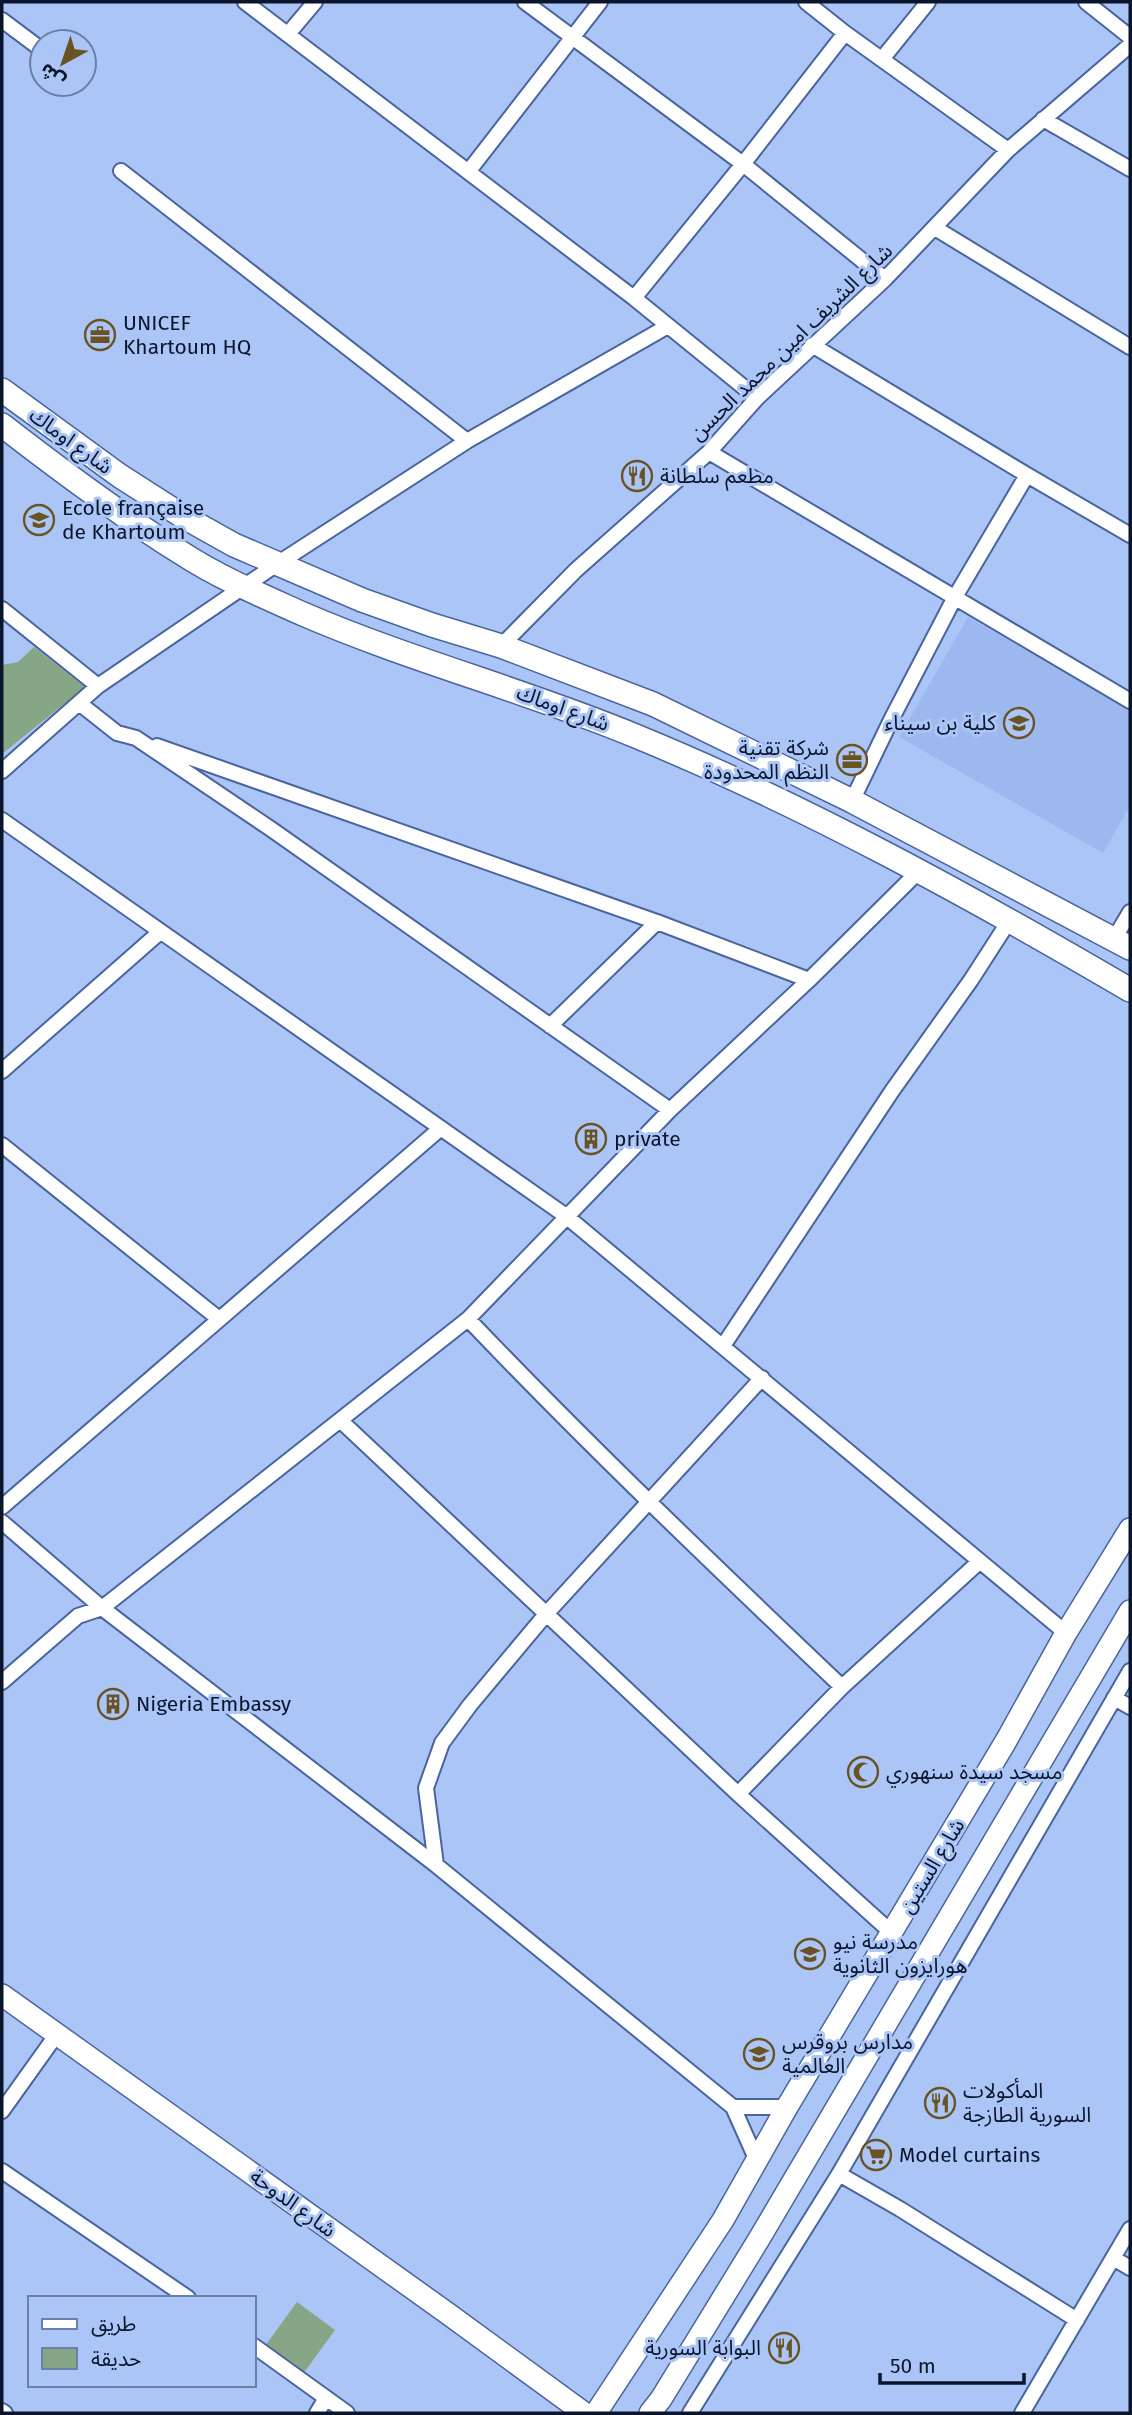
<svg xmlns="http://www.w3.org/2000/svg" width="1132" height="2415" font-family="'Fira Sans','Noto Sans Arabic',sans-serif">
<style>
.built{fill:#9db8ee}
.green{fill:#87a686}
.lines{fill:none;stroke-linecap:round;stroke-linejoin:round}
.street-casing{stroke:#4a659e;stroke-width:18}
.secondary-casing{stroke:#4a659e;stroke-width:24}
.primary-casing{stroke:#4a659e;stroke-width:26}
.street{stroke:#fff;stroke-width:14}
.secondary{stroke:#fff;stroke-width:21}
.primary{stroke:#fff;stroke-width:23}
.labels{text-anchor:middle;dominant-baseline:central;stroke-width:6;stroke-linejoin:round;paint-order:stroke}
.poi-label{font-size:21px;fill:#0b162c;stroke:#acc5f7;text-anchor:start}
.street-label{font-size:21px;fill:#0b162c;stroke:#acc5f7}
</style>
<rect width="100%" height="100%" fill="#acc5f7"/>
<path class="built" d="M 968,617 L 1130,709 L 1130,806 L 1103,853 L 899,737 Z"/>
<path class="green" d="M 34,647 L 85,687 L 2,754 L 2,665 L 18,662 Z
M 297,2302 L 335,2330 L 303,2374 L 265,2346 Z"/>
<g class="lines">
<g class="street-casing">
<path id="street" d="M 245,2 L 634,298 L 757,398
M 525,2 L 743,164 L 885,279
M 806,2 L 845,33 L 1008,150
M 1086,2 L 1130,37
M 2,20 L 42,50
M 288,34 L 315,2
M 882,59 L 928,2
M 1043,119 L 1130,169
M 121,171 L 467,441
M 468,172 L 600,2
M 935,228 L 1130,347
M 634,298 L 743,164 L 845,33
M 812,345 L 1027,475 L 1130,535
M 709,452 L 1130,701
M 2,609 L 98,686
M 501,646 L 576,570 L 709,452 L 757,398 L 885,279 L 1008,150 L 1130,45
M 79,703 L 117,733 L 136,738 L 271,829 L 670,1110
M 157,746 L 657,922 L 809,980
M 2,771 L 98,686 L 277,564 L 467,441 L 668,326
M 852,801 L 891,720 L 955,597 L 1027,475
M 2,820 L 566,1216 L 1066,1633
M 1114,939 L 1130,912
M 550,1026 L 657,922
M 2,1071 L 160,932
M 2,1145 L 219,1319
M 468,1319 C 589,1446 715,1566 842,1687
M 723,1346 L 892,1091 L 971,980 L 1009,921
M 341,1421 L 738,1794 L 892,1933
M 2,1507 L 441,1128
M 2,1522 L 102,1608 L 436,1865 L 733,2107 L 757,2161
M 2,1682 L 78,1616 L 102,1608 L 468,1319 L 670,1110 L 809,980 L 918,872
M 1114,1698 L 1130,1707
M 738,1794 L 842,1687 L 979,1562
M 436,1865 L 426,1788 L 442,1743 L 470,1705 L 547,1613 L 762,1378
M 733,2107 L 787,2107
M 2,2111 L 57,2034
M 2,2171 L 188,2298
M 839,2174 L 900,2209 L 1077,2320
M 1113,2258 L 1130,2268
M 254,2346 L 347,2413
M 2,2411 L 5,2413
M 317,2413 L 326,2398
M 690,2413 L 839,2174 L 1130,1671
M 1022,2413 L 1130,2229"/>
</g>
<g class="secondary-casing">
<path id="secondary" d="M 2,1995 L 447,2313 L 584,2413
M 596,2413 L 723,2220 L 787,2107 L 1006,1741 L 1066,1633 L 1130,1529
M 650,2413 L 661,2399 L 759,2239 L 1130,1611"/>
</g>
<g class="primary-casing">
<path id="primary" d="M 2,390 L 120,476 L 184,517 L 234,545 L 362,600 L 432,625 L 501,646 L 653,704 L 852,801 L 1130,948
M 2,425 C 60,470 120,515 183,554 C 220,578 263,596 303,614 C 412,661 528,691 638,737 C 806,806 973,898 1130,990"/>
</g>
<use href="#street" class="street"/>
<use href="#secondary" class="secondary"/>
<use href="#primary" class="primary"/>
</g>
<defs>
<g id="office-ring" transform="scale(1.575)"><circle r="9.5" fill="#acc5f7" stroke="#695322" stroke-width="1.5"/><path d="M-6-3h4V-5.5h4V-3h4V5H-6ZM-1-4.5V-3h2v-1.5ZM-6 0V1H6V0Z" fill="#695322"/></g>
<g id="restaurant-ring" transform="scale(1.575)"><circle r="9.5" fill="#acc5f7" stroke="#695322" stroke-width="1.5"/><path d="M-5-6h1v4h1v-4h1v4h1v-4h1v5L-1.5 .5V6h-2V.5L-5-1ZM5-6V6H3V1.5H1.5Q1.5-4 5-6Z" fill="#695322"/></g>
<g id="school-ring" transform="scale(1.575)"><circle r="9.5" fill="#acc5f7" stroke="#695322" stroke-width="1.5"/><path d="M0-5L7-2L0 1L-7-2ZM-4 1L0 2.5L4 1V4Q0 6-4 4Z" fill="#695322"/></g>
<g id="university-ring" transform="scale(1.575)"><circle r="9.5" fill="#acc5f7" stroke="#695322" stroke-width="1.5"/><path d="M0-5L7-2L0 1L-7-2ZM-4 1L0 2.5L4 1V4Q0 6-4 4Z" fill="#695322"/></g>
<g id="building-ring" transform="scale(1.575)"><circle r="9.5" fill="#acc5f7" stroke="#695322" stroke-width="1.5"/><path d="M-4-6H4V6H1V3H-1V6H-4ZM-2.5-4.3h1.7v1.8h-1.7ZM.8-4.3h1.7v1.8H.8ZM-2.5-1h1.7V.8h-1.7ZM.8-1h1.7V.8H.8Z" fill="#695322"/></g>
<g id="mosque-ring" transform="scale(1.575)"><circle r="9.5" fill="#acc5f7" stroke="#695322" stroke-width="1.5"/><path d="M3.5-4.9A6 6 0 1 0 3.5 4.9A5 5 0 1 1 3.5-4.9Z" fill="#695322"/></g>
<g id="supermarket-ring" transform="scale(1.575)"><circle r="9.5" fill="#acc5f7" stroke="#695322" stroke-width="1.5"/><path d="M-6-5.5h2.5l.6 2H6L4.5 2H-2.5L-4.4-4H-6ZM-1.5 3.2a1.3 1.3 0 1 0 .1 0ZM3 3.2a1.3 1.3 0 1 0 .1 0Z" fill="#695322"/></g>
</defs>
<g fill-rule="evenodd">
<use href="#office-ring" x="100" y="335"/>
<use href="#restaurant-ring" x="637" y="476"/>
<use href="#school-ring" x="39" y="520"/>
<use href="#university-ring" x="1019" y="723"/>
<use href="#office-ring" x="852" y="760"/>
<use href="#building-ring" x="591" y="1139"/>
<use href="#building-ring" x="113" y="1704"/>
<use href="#mosque-ring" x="863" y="1772"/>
<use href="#school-ring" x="810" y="1954"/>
<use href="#school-ring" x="759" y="2054"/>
<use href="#restaurant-ring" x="940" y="2103"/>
<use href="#supermarket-ring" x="876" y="2155"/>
<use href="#restaurant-ring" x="784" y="2348"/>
</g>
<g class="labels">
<g class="poi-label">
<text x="123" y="323">UNICEF<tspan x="123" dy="24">Khartoum HQ</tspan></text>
<text x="660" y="476">مطعم سلطانة</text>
<text x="62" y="508">Ecole française<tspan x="62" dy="24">de Khartoum</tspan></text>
<text x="996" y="723" text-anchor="end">كلية بن سيناء</text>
<text x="829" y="748" text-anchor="end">شركة تقنية<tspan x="829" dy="24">النظم المحدودة</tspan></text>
<text x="614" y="1139">private</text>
<text x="136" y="1704">Nigeria Embassy</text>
<text x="886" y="1772">مسجد سيدة سنهوري</text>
<text x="833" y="1942">مدرسة نيو<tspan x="833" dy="24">هورايزون الثانوية</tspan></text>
<text x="782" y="2042">مدارس بروقرس<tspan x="782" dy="24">العالمية</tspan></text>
<text x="963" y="2091">المأكولات<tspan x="963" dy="24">السورية الطازجة</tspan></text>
<text x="899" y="2155">Model curtains</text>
<text x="761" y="2348" text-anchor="end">البوابة السورية</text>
</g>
<g class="street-label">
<text transform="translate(791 342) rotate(-44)">شارع الشريف امين محمد الحسن</text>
<text transform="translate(71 441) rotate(36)">شارع اوماك</text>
<text transform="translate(563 708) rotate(20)">شارع اوماك</text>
<text transform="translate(932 1866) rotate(-59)">شارع الستين</text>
<text transform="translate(293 2203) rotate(36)">شارع الدوحة</text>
</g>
</g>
<rect width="1132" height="2415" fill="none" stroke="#0b162c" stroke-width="7"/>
<rect x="28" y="2296" width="228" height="91" fill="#acc5f7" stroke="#6c7fa6" stroke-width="2"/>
<rect x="42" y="2319" width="35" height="10" fill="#ffffff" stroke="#6c7fa6" stroke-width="2"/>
<text x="91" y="2331" font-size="21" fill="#0b162c">طريق</text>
<rect x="42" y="2348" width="35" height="21" fill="#87a686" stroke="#6c7fa6" stroke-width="2"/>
<text x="91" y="2366" font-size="21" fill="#0b162c">حديقة</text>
<g transform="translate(63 63) rotate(220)"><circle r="33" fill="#acc5f7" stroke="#6c7fa6" stroke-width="2"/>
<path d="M0-5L12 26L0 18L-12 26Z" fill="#695322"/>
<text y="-10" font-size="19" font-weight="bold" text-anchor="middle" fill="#0b162c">ش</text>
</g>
<path d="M880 2373v10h144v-10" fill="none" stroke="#0b162c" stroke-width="3.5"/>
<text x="890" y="2373" font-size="21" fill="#0b162c" stroke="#acc5f7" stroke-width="5" paint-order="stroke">50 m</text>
</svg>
